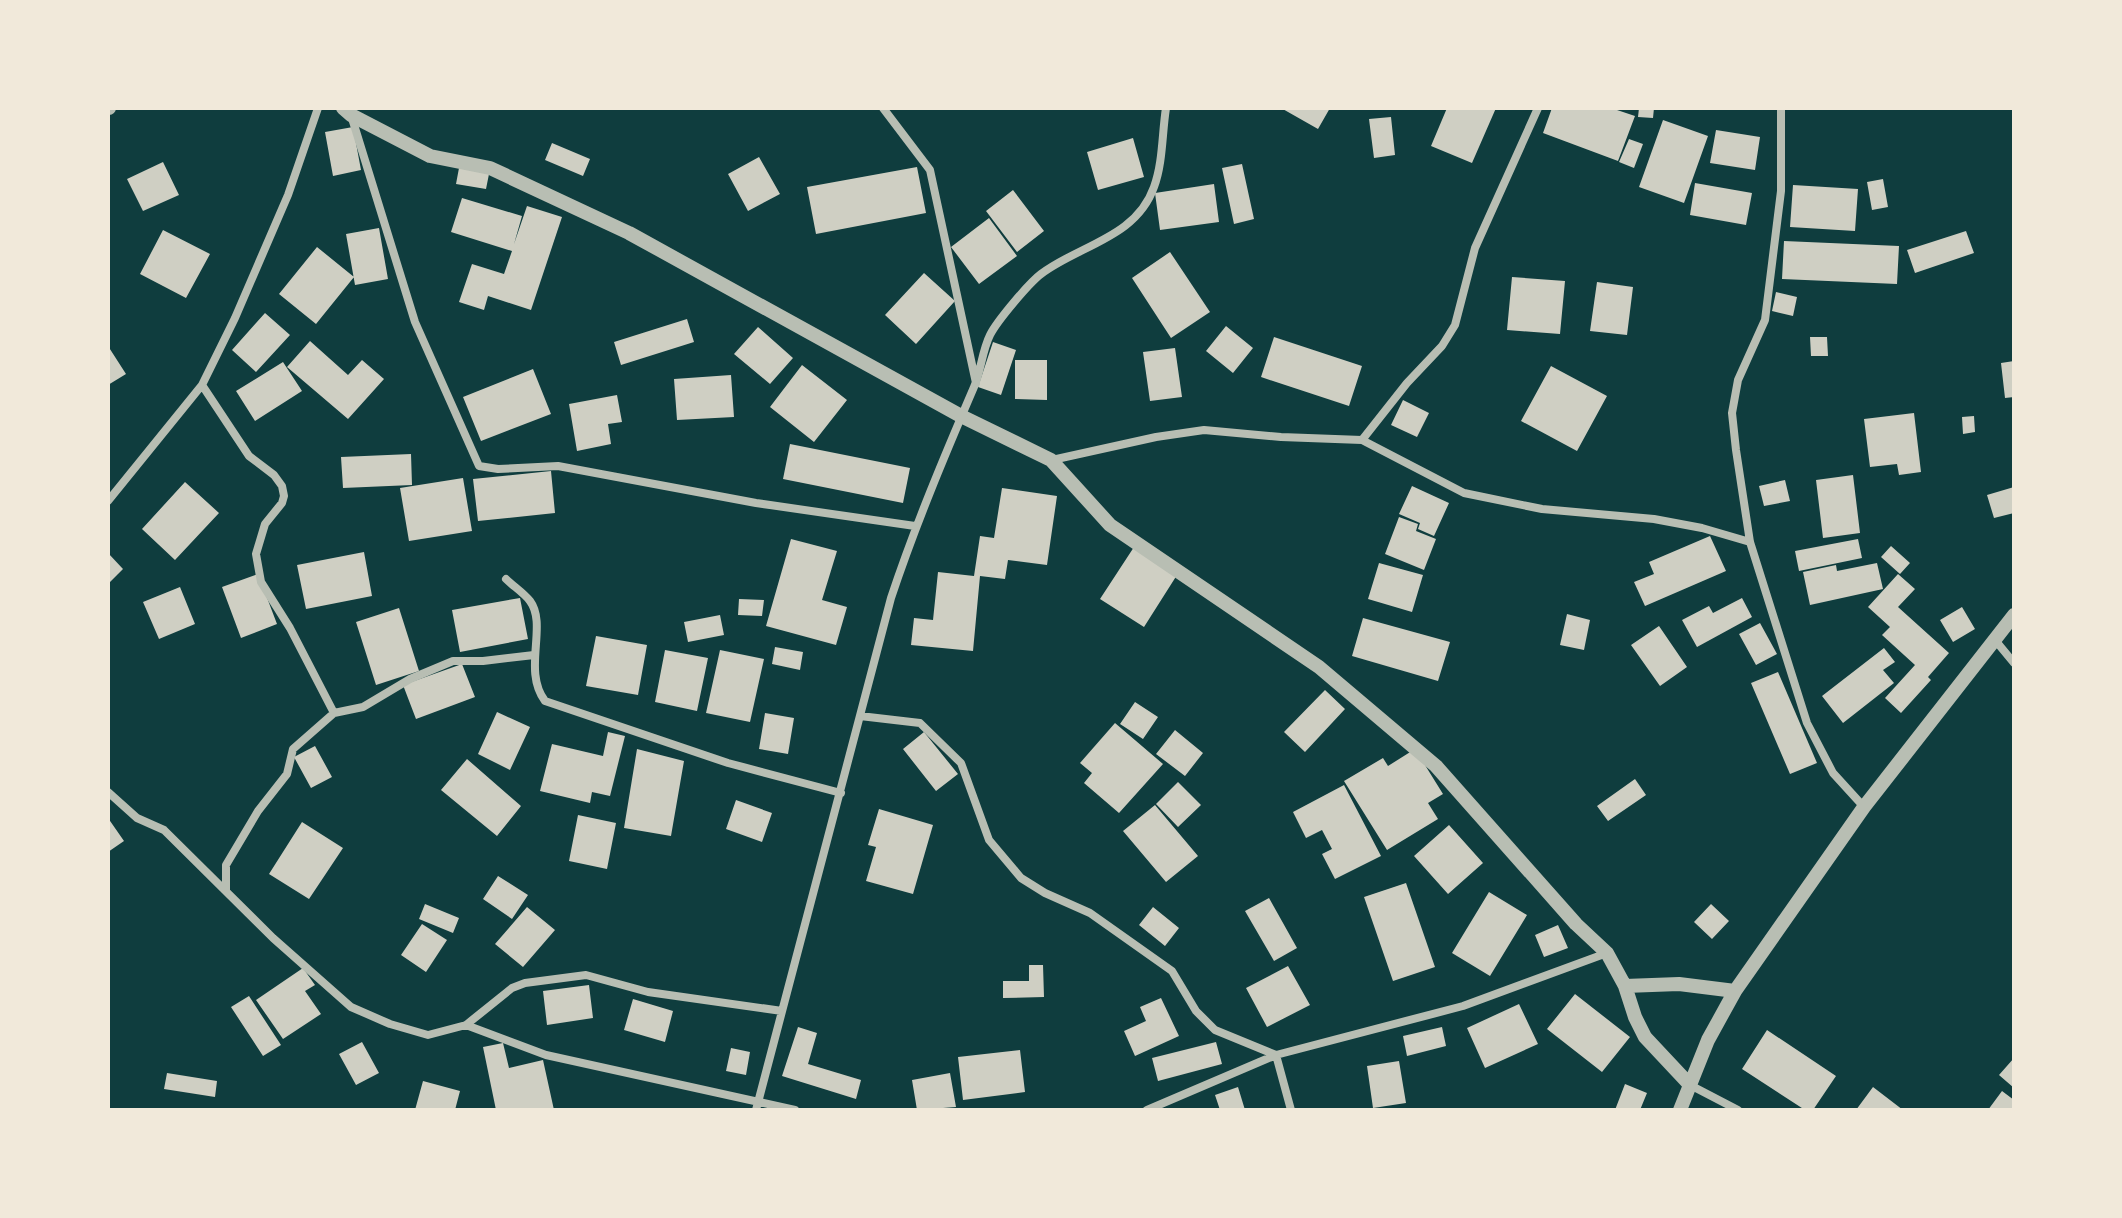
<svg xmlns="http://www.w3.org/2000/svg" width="2122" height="1218" font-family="'Open Sans',sans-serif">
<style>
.building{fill:#cfcfc3}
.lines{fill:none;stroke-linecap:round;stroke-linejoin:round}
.minor{stroke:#b8beb3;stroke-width:8}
.tertiary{stroke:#b8beb3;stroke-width:14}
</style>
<rect width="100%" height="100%" fill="#0f3d3e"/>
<path class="building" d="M 1281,108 L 1330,108 L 1318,129 Z
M 1447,108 L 1496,108 L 1472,163 L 1431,146 Z
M 1552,108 L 1611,108 L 1635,116 L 1618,161 L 1543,133 Z
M 1639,108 L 1654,108 L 1653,118 L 1638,117 Z
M 1391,117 L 1395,155 L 1374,158 L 1369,119 Z
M 1663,120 L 1708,136 L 1684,203 L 1639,187 Z
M 353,127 L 361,170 L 333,176 L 325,132 Z
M 1716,130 L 1760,137 L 1755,170 L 1710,163 Z
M 1133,138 L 1144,177 L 1098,190 L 1087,152 Z
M 1629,139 L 1643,144 L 1634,168 L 1619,162 Z
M 552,143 L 590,159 L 583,176 L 545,160 Z
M 759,157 L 780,194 L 748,211 L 728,174 Z
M 163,162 L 179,195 L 143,211 L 127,179 Z
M 1242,164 L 1254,219 L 1234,224 L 1222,168 Z
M 917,167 L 926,213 L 816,234 L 807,187 Z
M 459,168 L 489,174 L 486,189 L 456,184 Z
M 1883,179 L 1888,207 L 1872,210 L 1867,182 Z
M 1695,183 L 1752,193 L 1746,225 L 1690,215 Z
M 1214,184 L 1219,222 L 1160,230 L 1155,193 Z
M 1793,185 L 1858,189 L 1855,231 L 1790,227 Z
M 1013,190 L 1044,231 L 1017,252 L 986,211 Z
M 462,198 L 522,216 L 514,244 L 527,206 L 562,217 L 531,310 L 488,296 L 484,310 L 459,302 L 472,264 L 504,274 L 512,251 L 451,232 Z
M 989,218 L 1017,256 L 979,284 L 951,247 Z
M 379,228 L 388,279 L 355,285 L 346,234 Z
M 163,230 L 210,254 L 186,298 L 140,274 Z
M 1966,231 L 1974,253 L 1915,273 L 1907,250 Z
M 1784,241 L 1899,246 L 1897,284 L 1782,279 Z
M 317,247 L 354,277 L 316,324 L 279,294 Z
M 1170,252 L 1210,312 L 1171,338 L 1132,278 Z
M 924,273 L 955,301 L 916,344 L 885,315 Z
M 1512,277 L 1565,281 L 1560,334 L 1507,330 Z
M 1597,282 L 1633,287 L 1627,335 L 1590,331 Z
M 1776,292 L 1797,297 L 1793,316 L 1772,311 Z
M 265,313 L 290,335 L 256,372 L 232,350 Z
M 687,319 L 694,342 L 621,365 L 614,342 Z
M 1226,326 L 1253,348 L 1233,373 L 1206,351 Z
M 758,327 L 793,358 L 770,384 L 734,354 Z
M 1274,337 L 1362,366 L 1349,406 L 1261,377 Z
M 1810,337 L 1827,337 L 1828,356 L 1811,356 Z
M 310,341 L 348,375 L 362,360 L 384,379 L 348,419 L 287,367 Z
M 993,342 L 1016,350 L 1001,395 L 978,387 Z
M 108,346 L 126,374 L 108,385 Z
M 1175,348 L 1182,397 L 1150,401 L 1143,352 Z
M 1015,360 L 1047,360 L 1047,400 L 1015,399 Z
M 2014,361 L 2014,397 L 2005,398 L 2001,363 Z
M 283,362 L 302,391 L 255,421 L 236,391 Z
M 802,365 L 847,400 L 814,442 L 770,407 Z
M 1551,366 L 1607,396 L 1577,451 L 1521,421 Z
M 533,369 L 551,414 L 481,441 L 463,397 Z
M 731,375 L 734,417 L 677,420 L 674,379 Z
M 617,395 L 622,422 L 608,424 L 611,444 L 577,451 L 569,404 Z
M 1403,400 L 1429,413 L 1417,437 L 1391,425 Z
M 1914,413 L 1921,472 L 1899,475 L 1897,464 L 1870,467 L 1864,419 Z
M 1974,416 L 1975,432 L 1963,434 L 1962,417 Z
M 790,444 L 910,468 L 903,503 L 783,479 Z
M 411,454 L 412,485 L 343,488 L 341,457 Z
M 551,471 L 555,513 L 478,521 L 473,479 Z
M 1853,475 L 1860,533 L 1823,538 L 1816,480 Z
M 463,478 L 472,531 L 409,541 L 400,488 Z
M 1785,480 L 1790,501 L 1764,506 L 1759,486 Z
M 185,482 L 219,513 L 175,560 L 142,529 Z
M 1412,486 L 1449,503 L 1434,536 L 1418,529 L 1420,523 L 1399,514 Z
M 2014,487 L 2014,513 L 1994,518 L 1987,495 Z
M 1002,488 L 1057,496 L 1047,565 L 1008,560 L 1005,579 L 980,576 L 973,651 L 911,645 L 914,618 L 933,620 L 938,572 L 974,576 L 980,536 L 994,538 Z
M 1399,517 L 1418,524 L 1416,531 L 1436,539 L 1424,570 L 1385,554 Z
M 1710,536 L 1726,571 L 1645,606 L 1634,582 L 1654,574 L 1649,562 Z
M 791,539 L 837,551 L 822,600 L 847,607 L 836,645 L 766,626 Z
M 1858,539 L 1862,558 L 1799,571 L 1795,551 Z
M 1891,546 L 1910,563 L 1900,574 L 1881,557 Z
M 1134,547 L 1177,575 L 1144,627 L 1100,599 Z
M 364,552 L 372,596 L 306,609 L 297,565 Z
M 108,553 L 123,569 L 108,584 Z
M 1379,563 L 1423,575 L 1412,612 L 1368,599 Z
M 1877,563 L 1883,589 L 1810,605 L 1803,572 L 1836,565 L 1837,571 Z
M 258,574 L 277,624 L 241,638 L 222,587 Z
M 1898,574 L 1915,589 L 1898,607 L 1949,653 L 1928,677 L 1931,680 L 1901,713 L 1885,698 L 1915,665 L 1882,635 L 1890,627 L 1868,607 Z
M 180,587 L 195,624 L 159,639 L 143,602 Z
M 520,598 L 528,639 L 460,652 L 452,610 Z
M 1742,598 L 1752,617 L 1697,647 L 1682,620 L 1709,606 L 1713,613 Z
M 739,599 L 764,600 L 762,616 L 738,615 Z
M 1962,607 L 1975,629 L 1953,642 L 1940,620 Z
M 399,608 L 419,671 L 376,685 L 356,622 Z
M 1567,614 L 1590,620 L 1584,650 L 1560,645 Z
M 720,615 L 724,635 L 688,642 L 684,622 Z
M 1363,618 L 1450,642 L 1438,681 L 1352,656 Z
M 1760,623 L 1777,654 L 1756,665 L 1739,634 Z
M 1659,626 L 1687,667 L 1660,686 L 1631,645 Z
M 596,636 L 647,645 L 638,695 L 586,686 Z
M 775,647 L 803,652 L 800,670 L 772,664 Z
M 1884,648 L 1895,662 L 1883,670 L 1894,683 L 1843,723 L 1822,696 Z
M 665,650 L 708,658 L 697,711 L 655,702 Z
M 720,650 L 764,659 L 750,722 L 706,713 Z
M 462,664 L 475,697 L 416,719 L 403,685 Z
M 1778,672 L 1817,763 L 1790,774 L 1751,683 Z
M 1325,690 L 1345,709 L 1305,752 L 1284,732 Z
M 1135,702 L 1158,717 L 1143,739 L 1120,724 Z
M 497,712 L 530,727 L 510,770 L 478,754 Z
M 765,713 L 794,718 L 788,754 L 759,749 Z
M 1115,723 L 1163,764 L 1119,813 L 1084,783 L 1092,773 L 1080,763 Z
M 1175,730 L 1203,753 L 1185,776 L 1156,754 Z
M 608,732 L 625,736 L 610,796 L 592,792 L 590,803 L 540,791 L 552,744 L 603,756 Z
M 924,732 L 958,774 L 936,791 L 903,749 Z
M 315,746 L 332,777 L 311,788 L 294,757 Z
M 637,749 L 684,761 L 671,836 L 624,828 Z
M 1415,749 L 1443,794 L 1428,803 L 1438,819 L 1387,850 L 1344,781 L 1383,758 L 1388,766 Z
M 467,759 L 521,806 L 497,836 L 441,790 Z
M 1635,779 L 1646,795 L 1608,821 L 1597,806 Z
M 1178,782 L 1201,805 L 1178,827 L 1156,804 Z
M 1344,785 L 1381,856 L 1335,879 L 1322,854 L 1332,849 L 1322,830 L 1306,838 L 1293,812 Z
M 736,800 L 772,813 L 762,842 L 726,829 Z
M 1155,805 L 1198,856 L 1166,882 L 1123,831 Z
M 879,809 L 933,825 L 913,894 L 866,881 L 876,847 L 868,845 Z
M 578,815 L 616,823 L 607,869 L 569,861 Z
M 108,818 L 124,841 L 108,852 Z
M 302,822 L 343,848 L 309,899 L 269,874 Z
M 1449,825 L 1483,863 L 1448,894 L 1414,856 Z
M 498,876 L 528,895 L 512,919 L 483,899 Z
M 1406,883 L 1435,967 L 1393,981 L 1364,897 Z
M 1489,892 L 1527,915 L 1490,976 L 1452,953 Z
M 1269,898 L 1297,948 L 1274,961 L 1245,911 Z
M 425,904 L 459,918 L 453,933 L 419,919 Z
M 1711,904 L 1729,921 L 1712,939 L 1694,922 Z
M 527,907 L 555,930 L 523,967 L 495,944 Z
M 1153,907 L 1179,928 L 1165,946 L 1139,925 Z
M 422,924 L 447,940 L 426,972 L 401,955 Z
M 1558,925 L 1568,948 L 1544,957 L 1535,935 Z
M 1029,965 L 1043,965 L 1044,997 L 1003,998 L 1003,981 L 1029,981 Z
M 1288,966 L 1310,1005 L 1267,1027 L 1246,988 Z
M 303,968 L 315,985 L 305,991 L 321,1014 L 283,1039 L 256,1000 Z
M 589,985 L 593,1018 L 547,1025 L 543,991 Z
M 1575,994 L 1630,1037 L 1602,1072 L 1547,1029 Z
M 249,996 L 281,1045 L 263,1056 L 231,1007 Z
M 1161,998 L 1179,1036 L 1135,1056 L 1124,1031 L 1146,1021 L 1140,1007 Z
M 633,999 L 673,1011 L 665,1042 L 624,1030 Z
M 1519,1004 L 1538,1044 L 1485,1068 L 1467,1028 Z
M 798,1027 L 817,1033 L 808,1064 L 861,1080 L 856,1099 L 782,1076 Z
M 1442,1027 L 1446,1046 L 1407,1056 L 1403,1036 Z
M 1767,1030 L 1836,1076 L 1813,1110 L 1805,1110 L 1742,1069 Z
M 362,1042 L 379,1073 L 356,1085 L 339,1054 Z
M 1216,1042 L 1222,1064 L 1158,1081 L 1152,1058 Z
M 503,1043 L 509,1068 L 543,1060 L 554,1110 L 496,1110 L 483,1047 Z
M 731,1048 L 750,1052 L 746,1075 L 726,1071 Z
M 1020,1050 L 1025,1092 L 963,1100 L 958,1057 Z
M 2014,1058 L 2014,1088 L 1999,1075 Z
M 1399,1061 L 1406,1103 L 1373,1108 L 1367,1066 Z
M 167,1073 L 217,1081 L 215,1097 L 164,1089 Z
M 950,1073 L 956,1107 L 917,1110 L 912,1080 Z
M 423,1081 L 460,1091 L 455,1110 L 415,1110 Z
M 1625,1084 L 1647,1093 L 1640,1110 L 1615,1110 Z
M 1238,1087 L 1245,1110 L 1220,1110 L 1215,1095 Z
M 1873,1087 L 1903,1110 L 1856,1110 Z
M 2002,1091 L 2014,1100 L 2014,1110 L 1988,1110 Z"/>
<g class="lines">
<path class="minor" d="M 883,108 L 930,170 L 976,383
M 1781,108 L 1781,191 L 1765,320 L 1738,380 L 1732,413 L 1736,450 L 1750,542 L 1807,723 L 1833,773 L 1864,807
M 351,115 L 415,322 L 479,466 L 498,469 L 558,466 L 756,503 L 915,526
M 202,385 L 249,456 L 274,475 L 282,486 L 284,496 L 282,503 L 265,524 L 256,554 L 261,582 L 290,628 L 334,713
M 1362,440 L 1407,383 L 1442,346 L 1455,325 L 1475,248 L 1538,108
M 1052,460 L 1156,437 L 1204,430 L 1281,437 L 1362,440 L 1464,493 L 1542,509 L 1654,519 L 1702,528 L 1750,542
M 108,501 L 202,385 L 235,318 L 288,195 L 318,108
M 506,579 C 513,586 524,593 530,601 C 548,625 522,671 545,701 L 728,763 L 841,793
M 1995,640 L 2014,663
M 860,716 L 920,723 L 961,763 L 989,840 L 1021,878 L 1045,893 L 1090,913 L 1172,971 L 1196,1011 L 1215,1030 L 1276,1055
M 108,792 L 137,818 L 164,830 L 273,938 L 351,1007 L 390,1024 L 428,1035 L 466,1025 L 512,988 L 525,983 L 586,975 L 648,992 L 782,1011
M 226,890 L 226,865 L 258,811 L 287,774 L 293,749 L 334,713 L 363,707 L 410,679 L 453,661 L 483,661 L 534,655
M 466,1025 L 546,1055 L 795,1110
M 1276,1055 L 1291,1110
M 1690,1085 L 1738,1110
M 756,1110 L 891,598 C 915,526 944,457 974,387 C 981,371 982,351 990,335 C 997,321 1029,283 1041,274 C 1079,245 1136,238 1154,187 C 1163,163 1162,133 1166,108
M 1147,1110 L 1276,1055 L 1463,1006 L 1607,953"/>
<path class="tertiary" d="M 108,108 L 109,108
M 343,108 L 351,115 L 430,156 L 490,168 L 629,233 L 961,416 L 1051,460 L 1110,525 L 1319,667 L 1436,766 L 1576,924 L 1607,953 L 1625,986 L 1635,1017 L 1645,1037 L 1690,1085
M 1625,986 L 1679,984 L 1735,991
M 1680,1110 L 1708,1040 L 1735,991 L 1864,807 L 2014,615"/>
</g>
<rect width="2122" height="1218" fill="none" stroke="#f1e9da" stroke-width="220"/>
</svg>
